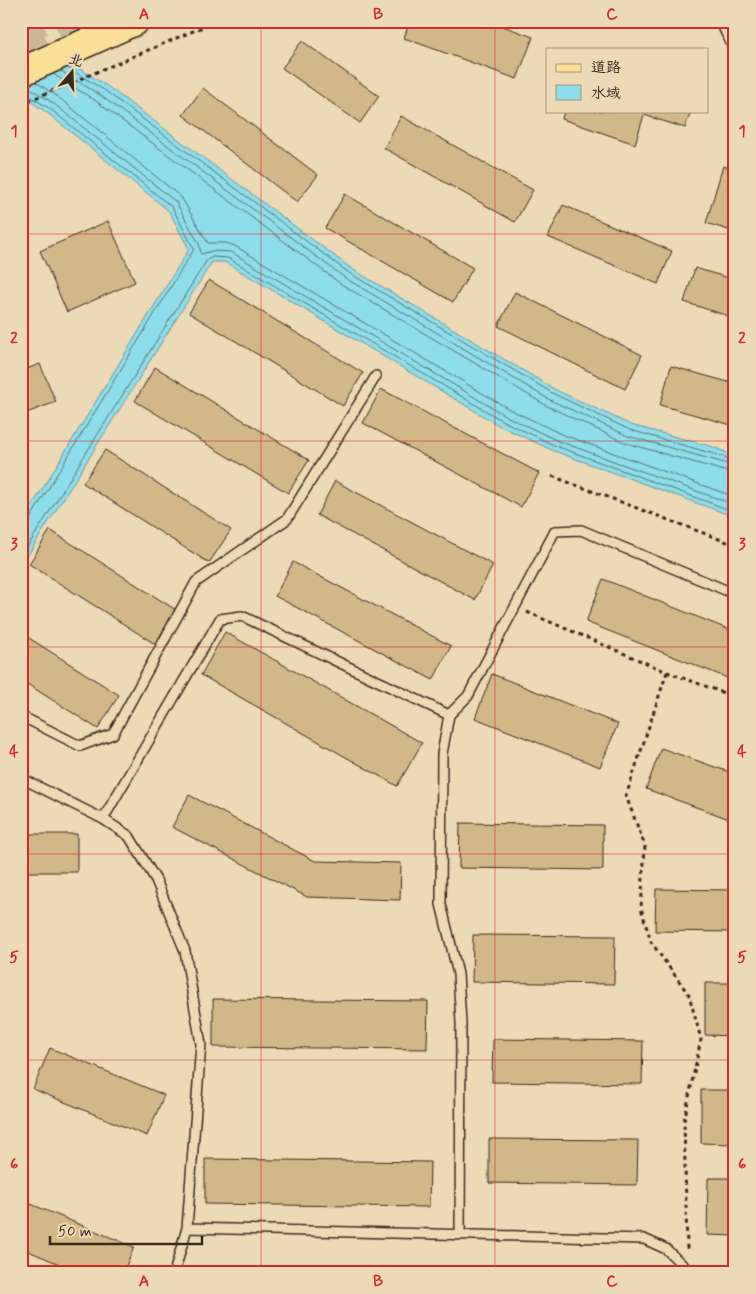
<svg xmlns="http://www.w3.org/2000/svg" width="756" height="1294" font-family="Mynerve,'LXGW WenKai TC',sans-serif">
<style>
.water{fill:#8dddea;stroke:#6c9598}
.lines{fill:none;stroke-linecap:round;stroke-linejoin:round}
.shore{stroke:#5c7270;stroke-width:1}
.building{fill:#d2b788;stroke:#3b2a1e}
.trunk-tunnel{stroke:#c9b798;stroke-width:28;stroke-dasharray:28 14;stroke-linecap:butt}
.service-casing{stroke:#3b2a1e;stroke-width:12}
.primary-casing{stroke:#3b2a1e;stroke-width:31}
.path{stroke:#3b2a1e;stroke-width:3;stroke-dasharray:4 4;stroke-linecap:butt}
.service{stroke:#ecdab7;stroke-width:9}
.primary{stroke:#fadf96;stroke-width:28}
.grid{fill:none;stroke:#d62828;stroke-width:1;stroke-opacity:0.55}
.neatline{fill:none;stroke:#d62828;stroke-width:2}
.grid-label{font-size:16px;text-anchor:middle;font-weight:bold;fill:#d62828}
</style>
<rect width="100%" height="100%" fill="#ecdab7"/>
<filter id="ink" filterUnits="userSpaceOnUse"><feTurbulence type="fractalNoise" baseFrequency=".02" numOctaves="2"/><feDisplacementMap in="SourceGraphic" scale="10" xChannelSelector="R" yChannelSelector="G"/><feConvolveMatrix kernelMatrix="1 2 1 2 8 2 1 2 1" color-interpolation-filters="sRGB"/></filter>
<g filter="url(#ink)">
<path class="water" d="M 21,32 L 107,86 L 352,269 L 556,390 L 631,425 L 710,446 L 735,456 L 735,517 L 554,451 L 500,426 L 225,262 L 212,262 L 21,566 L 21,524 L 189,249 L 169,211 L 46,112 L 21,95 Z"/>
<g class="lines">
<path class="shore" d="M 68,68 L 104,90 L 349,273 L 554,394 L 630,430 L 735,460
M 61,71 L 100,95 L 345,278 L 550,400 L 628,436 L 735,466
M 53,74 L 96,101 L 341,284 L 547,406 L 626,443 L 735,474
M 36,82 L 58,97 L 181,197 L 208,243 L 226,243 L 235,246 L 509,409 L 561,434 L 735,497
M 27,86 L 53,103 L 176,202 L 199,244 L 201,254 L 212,251 L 231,252 L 506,416 L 558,441 L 735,505
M 21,91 L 49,108 L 172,207 L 194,249 L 28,522 L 21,525
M 21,557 L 207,260 L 212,257 L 228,258 L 503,421 L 556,446 L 735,512"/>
</g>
<path class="building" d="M 410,21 L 489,21 L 533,37 L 517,79 L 404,38 Z
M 302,41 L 379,96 L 360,123 L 282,68 Z
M 203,88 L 318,175 L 297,202 L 183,115 Z
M 564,111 L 691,111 L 685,128 L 644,115 L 635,144 L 562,119 Z
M 401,116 L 533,190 L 515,222 L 384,148 Z
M 723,166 L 735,169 L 735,232 L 706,223 Z
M 345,194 L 473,268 L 453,302 L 325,228 Z
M 563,205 L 672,251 L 658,284 L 548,237 Z
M 108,221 L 135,282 L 67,312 L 40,251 Z
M 695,268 L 735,280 L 735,318 L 684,302 Z
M 209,280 L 363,373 L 343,406 L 189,313 Z
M 515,292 L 642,355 L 625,389 L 498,326 Z
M 40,364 L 56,402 L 21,415 L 21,371 Z
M 671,366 L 735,384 L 735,426 L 660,405 Z
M 155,367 L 309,460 L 288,493 L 135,401 Z
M 381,389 L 539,473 L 521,507 L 363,423 Z
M 105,450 L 231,530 L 209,563 L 83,483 Z
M 335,481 L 493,565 L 475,600 L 317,515 Z
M 50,530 L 176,610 L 155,644 L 29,564 Z
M 293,562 L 451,646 L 433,680 L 275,596 Z
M 603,579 L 735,632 L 735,681 L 586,622 Z
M 225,632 L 422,743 L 397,786 L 201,675 Z
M 21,633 L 119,695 L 98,729 L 21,680 Z
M 492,674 L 618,724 L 600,767 L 475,718 Z
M 661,748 L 735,774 L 735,821 L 646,789 Z
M 189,795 L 315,861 L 401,863 L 400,900 L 307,897 L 172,827 Z
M 460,823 L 603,825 L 603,870 L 459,868 Z
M 21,834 L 77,834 L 77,872 L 21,872 Z
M 656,889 L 735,890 L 735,932 L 655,931 Z
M 473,935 L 615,936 L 614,984 L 472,982 Z
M 705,983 L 735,983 L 735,1036 L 705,1035 Z
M 213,999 L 428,1001 L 427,1049 L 213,1047 Z
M 493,1039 L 643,1041 L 642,1084 L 492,1082 Z
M 50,1048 L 164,1095 L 147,1136 L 33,1089 Z
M 701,1090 L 735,1090 L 735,1144 L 701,1143 Z
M 489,1139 L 638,1140 L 637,1185 L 489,1183 Z
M 205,1159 L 430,1162 L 429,1207 L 205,1204 Z
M 708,1178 L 735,1178 L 735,1236 L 707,1235 Z
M 21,1200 L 134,1247 L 123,1273 L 81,1273 L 21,1248 Z"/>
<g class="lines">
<path class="trunk-tunnel" d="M 21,30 L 42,21
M 21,52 L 94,21"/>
<g class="service-casing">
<path id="service" d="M 720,21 L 735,51
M 21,716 L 80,746 L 113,734 L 196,582 L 287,519 L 376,376
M 21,778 L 103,819 L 129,836 L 156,880 L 185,951 L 201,1044 L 187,1228 L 174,1273
M 103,819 L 220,619 L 242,616 L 449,715
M 187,1228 L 644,1239 L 666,1249 L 691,1273
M 460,1235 L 461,1023 L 458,974 L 441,904 L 442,754 L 449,715 L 468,696 L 555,531 L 581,530 L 735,594"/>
</g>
<g class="primary-casing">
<path id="primary" d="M 21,72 L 135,21"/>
</g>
<path class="path" d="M 21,104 L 217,21
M 552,476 L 735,545
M 527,612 L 667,672 L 735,697
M 667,672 L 626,796 L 645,846 L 641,908 L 651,942 L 689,995 L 701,1039 L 684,1121 L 687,1250"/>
<use href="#service" class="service"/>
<use href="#primary" class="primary"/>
</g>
</g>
<path class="grid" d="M 261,21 L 261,1273M 495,21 L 495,1273M 21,234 L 735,234M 21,441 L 735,441M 21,647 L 735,647M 21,854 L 735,854M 21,1060 L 735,1060"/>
<rect width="756" height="1294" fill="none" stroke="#ecdab7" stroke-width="55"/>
<rect x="546" y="48" width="162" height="65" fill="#ecdab7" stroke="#a5947a"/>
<rect x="556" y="64" width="25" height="8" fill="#fadf96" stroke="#a5947a"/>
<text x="591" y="72" font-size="15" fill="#3b2a1e">道路</text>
<rect x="556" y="85" width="25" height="15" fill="#8dddea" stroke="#a5947a"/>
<text x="591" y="98" font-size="15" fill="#3b2a1e">水域</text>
<g transform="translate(72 72) rotate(19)" stroke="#ecdab7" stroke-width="4" paint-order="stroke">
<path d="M0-4L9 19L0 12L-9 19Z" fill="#3b2a1e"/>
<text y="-8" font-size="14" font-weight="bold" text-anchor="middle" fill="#3b2a1e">北</text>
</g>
<path d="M50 1236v8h152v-8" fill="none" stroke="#3b2a1e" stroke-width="2.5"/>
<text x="58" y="1236" font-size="15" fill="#3b2a1e" stroke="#ecdab7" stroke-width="4" paint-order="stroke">50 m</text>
<rect x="28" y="28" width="700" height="1238" class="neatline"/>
<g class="grid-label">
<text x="144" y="19">A</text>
<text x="378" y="19">B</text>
<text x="612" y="19">C</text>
<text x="14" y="136">1</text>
<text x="742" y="136">1</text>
<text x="14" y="343">2</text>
<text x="742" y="343">2</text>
<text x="14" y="549">3</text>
<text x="742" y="549">3</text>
<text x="14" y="756">4</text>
<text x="742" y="756">4</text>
<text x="14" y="962">5</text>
<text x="742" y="962">5</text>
<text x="14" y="1169">6</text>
<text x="742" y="1169">6</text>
<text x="144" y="1286">A</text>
<text x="378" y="1286">B</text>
<text x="612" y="1286">C</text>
</g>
</svg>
